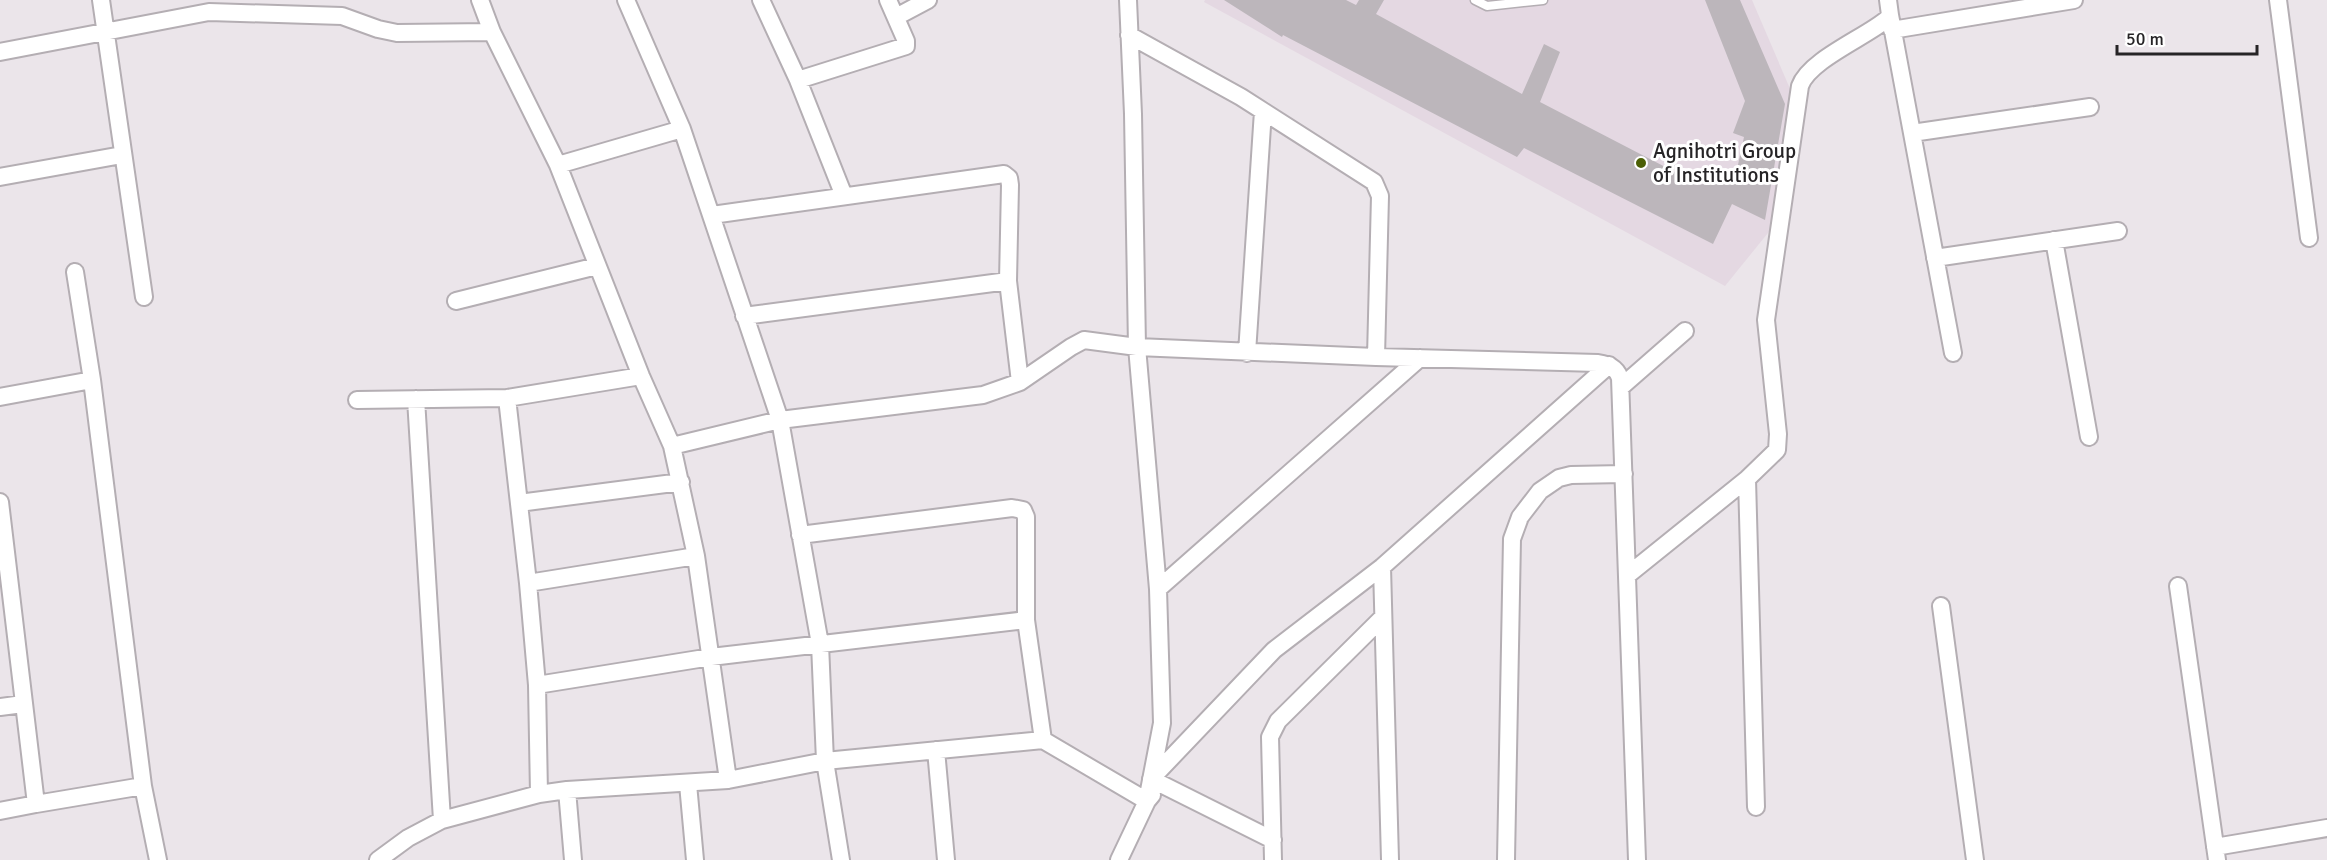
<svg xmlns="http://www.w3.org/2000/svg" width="2327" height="860" font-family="Signika,sans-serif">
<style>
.built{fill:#e4d8e2}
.building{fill:#bcb6bb}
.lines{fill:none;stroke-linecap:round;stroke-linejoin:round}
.lane-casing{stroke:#b4aeb3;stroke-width:11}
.street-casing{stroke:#b4aeb3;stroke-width:20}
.lane{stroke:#fff;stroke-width:8}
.street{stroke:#fff;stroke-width:16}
.poi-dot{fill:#4b5f05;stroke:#fff;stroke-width:2}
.labels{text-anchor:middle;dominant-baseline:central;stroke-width:6;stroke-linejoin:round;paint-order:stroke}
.poi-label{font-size:21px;fill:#262426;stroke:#fff;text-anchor:start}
</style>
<rect width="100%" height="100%" fill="#ebe5ea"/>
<path class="built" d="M 1205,0 L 1752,0 L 1794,98 L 1772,228 L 1725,286 L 1204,2 Z"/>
<path class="building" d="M 1224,0 L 1346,0 L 1356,5 L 1359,0 L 1384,0 L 1376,14 L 1522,94 L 1544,44 L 1560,52 L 1540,102 L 1700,185 L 1736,174 L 1744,137 L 1733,133 L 1745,101 L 1705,0 L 1740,0 L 1785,104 L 1765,220 L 1732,204 L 1713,244 L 1524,148 L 1517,157 L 1283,35 L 1282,37 Z"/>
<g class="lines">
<g class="lane-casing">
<path id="lane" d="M 1475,0 L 1487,6 L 1543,0"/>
</g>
<g class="street-casing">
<path id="street" d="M 101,0 L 144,297
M 480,0 L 492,32 L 558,165 L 641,376 L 672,446 L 696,556 L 728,780
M 626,0 L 682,129 L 780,420 L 820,644 L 825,761 L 841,860
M 761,0 L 798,80 L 844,196
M 2278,0 L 2309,238
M 1890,15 L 1953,353
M 896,17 L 928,0
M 1892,30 L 2074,0
M 0,52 L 209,12 L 342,16 L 378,29 L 397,33 L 492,32
M 798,80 L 906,46 L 906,41 L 888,0
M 1912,133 L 2090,107
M 558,165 L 682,129
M 0,177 L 122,155
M 712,215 L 1004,174 L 1009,178 L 1010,185 L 1008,281 L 1020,382
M 2054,240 L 2089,437
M 1935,258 L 2118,231
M 75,272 L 92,380 L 143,786 L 158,860
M 456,301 L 597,266
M 744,316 L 1008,281
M 1247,353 L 1263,111
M 1376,357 L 1598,363 C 1609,365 1616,367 1620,378 L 1637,860
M 1621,387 L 1685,331
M 0,397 L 92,380
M 507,398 L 528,583 L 537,685 L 539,794
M 416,399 L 442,820
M 357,400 L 507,398 L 641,376
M 672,446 L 780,420 L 983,395 L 1020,382 L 1071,347 L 1084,340 L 1137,347 L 1376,357 L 1380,196 L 1374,182 L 1241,97 L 1129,35
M 1747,479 L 1756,807
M 0,502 L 36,804 L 143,786
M 519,503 L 681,482
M 800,535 L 1012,508 L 1023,510 L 1026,517 L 1026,620 L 1043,740
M 1382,567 L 1390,860
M 1629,574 L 1747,479 L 1777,450 L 1778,434 L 1766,320 L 1800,86 C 1809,60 1866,37 1887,19 L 1890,15 L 1888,0
M 528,583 L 696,556
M 2178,586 L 2217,860
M 1158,589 L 1420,358
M 1941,606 L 1975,860
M 537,685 L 711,657 L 1026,620
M 0,707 L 23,704
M 936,750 L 946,860
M 688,784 L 695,860
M 567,790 L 573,860
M 0,811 L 36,804
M 1273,840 L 1151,779 L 1274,650 L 1382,567 L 1609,365
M 2215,847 L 2327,828
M 378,860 L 408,838 L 442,820 L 539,794 L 567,790 L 728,780 L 825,761 L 1043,740 L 1147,801 L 1152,795
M 1119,860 L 1147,801 L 1162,723 L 1158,589 L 1137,347 L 1133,114 L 1128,0
M 1273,860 L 1270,737 L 1278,721 L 1383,617
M 1506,860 L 1512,539 L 1520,517 L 1540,491 L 1559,478 L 1571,475 L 1624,474"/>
</g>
<use href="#lane" class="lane"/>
<use href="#street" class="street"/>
</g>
<circle class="poi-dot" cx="1641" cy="163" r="6"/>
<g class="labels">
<g class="poi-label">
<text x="1653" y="151">Agnihotri Group<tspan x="1653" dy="24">of Institutions</tspan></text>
</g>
</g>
<path d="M2117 45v9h140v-9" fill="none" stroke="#262426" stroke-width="3"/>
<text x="2126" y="45" font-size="18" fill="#262426" stroke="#ffffff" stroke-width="4.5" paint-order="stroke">50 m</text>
</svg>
